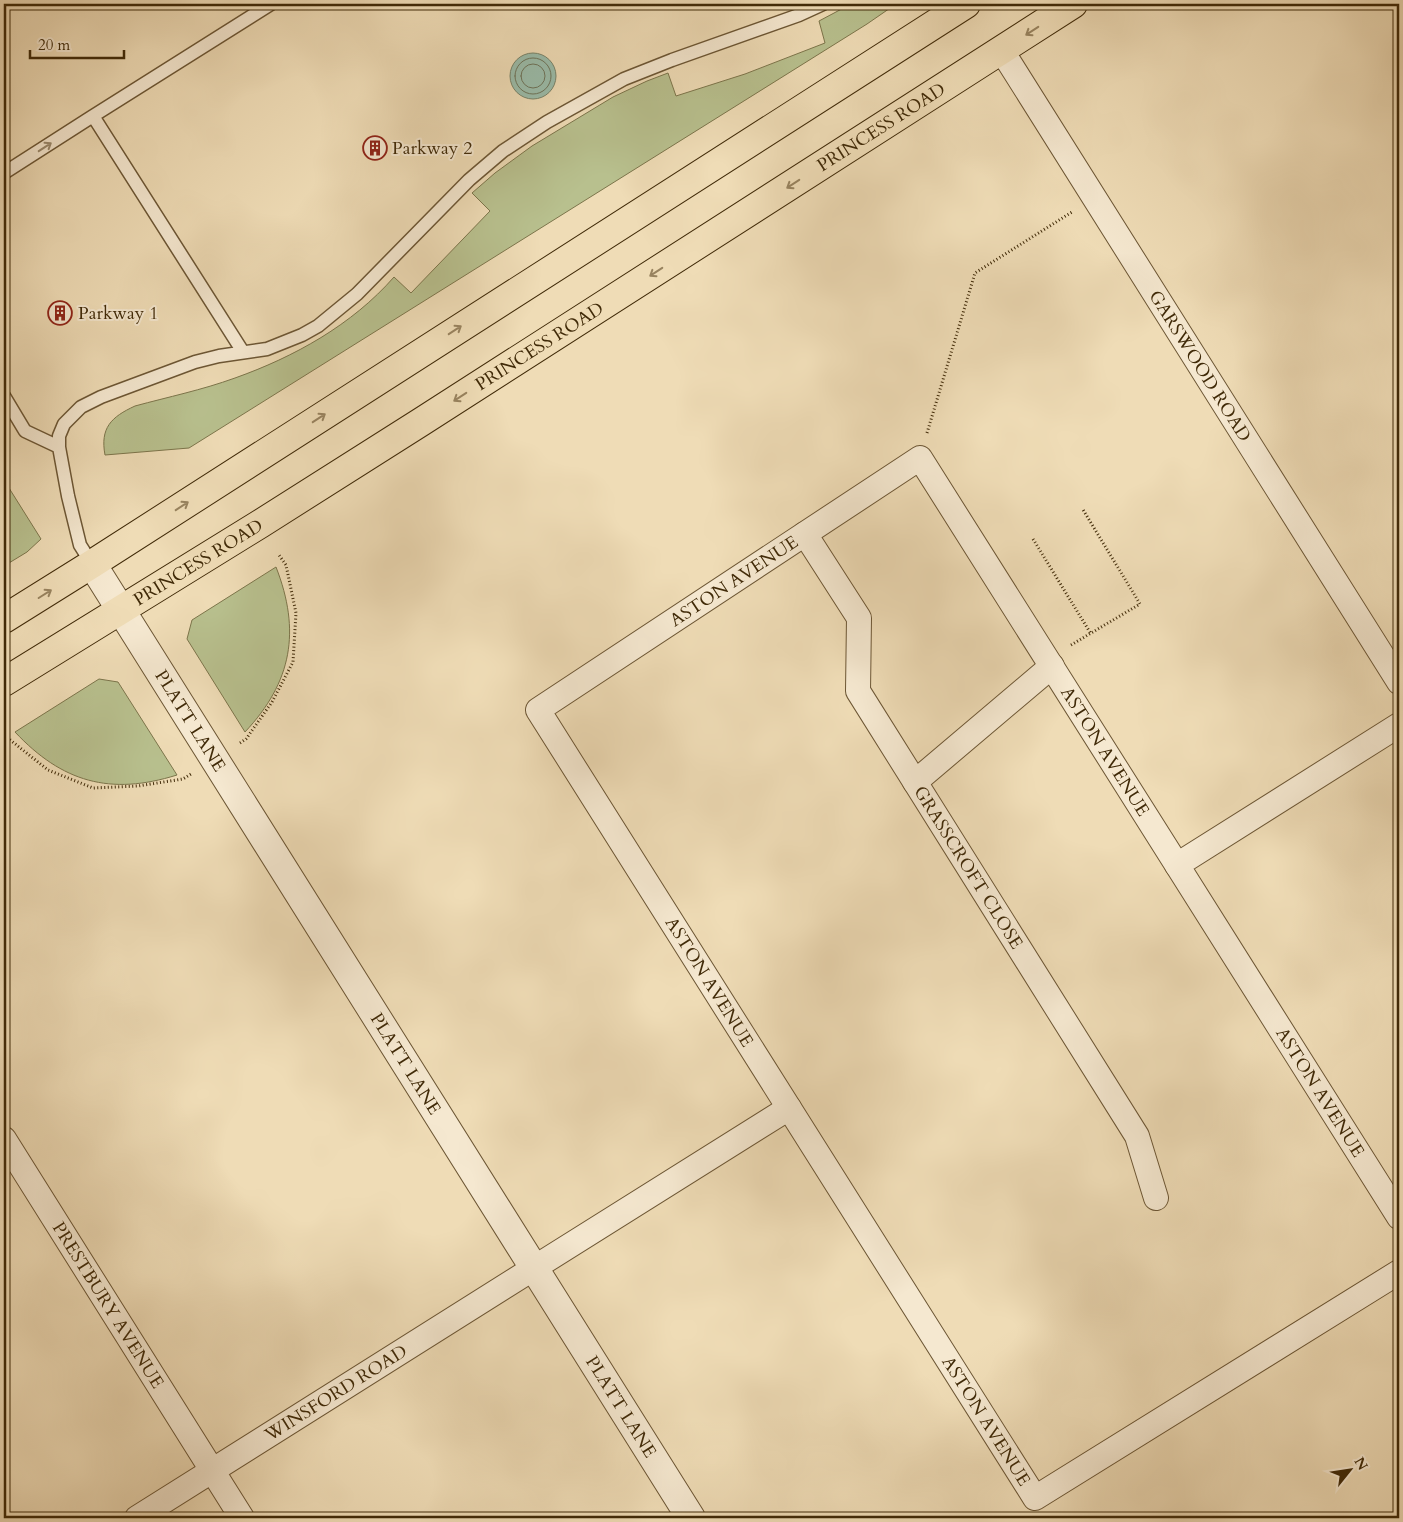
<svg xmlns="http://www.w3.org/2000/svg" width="1403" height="1522" font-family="Cardo,serif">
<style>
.green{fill:#b8c08e;stroke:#7c754b}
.water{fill:#9abcaa;stroke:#768269}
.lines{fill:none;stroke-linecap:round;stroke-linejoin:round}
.shore{stroke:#6d7359;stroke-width:1}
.service-casing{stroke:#6c5634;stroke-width:15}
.minor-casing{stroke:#6c5634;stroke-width:26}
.tertiary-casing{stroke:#6c5634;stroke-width:30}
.trunk-casing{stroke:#402a08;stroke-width:30}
.path{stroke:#402a08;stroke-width:3;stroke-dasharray:1 2.5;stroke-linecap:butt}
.service{stroke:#f5e8d0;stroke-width:12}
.minor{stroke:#f5e8d0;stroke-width:24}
.tertiary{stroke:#f5e8d0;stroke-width:28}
.trunk{stroke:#efdcb6;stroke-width:28}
.oneway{stroke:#98835f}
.oneway2{stroke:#9a896c}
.labels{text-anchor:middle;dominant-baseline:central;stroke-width:4;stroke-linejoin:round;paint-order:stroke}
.street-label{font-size:18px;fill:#402a08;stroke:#f5e8d0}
.poi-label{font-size:18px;fill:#402a08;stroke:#f5e8d0;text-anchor:start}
</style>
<rect width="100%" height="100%" fill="#efdcb6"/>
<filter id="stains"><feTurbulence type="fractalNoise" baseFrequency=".004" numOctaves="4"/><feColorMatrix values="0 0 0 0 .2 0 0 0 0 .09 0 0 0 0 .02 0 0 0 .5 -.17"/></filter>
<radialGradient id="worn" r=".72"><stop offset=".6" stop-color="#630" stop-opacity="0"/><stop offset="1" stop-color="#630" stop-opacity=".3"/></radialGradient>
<path class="green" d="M 851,4 L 896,4 L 867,24 L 189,448 L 105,455 C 100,428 111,417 135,406 C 168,397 202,390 235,378 C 294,357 352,325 394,277 L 411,293 L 490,211 L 472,193 L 495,173 L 532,146 L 613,97 L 647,81 L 668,73 L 676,96 L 745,74 L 825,43 L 819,21 Z
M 4,480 L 41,539 L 27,552 L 4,566 Z
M 276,567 C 301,631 292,682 245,732 L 187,639 L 192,620 Z
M 99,679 L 118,682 L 177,775 C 110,796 62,782 15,732 Z"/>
<path class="water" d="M510 76a23 23 0 1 1 46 0a23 23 0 1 1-46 0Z"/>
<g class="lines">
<path class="shore" d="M515 76a18 18 0 1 1 36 0a18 18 0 1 1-36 0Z
M521 76a12 12 0 1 1 24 0a12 12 0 1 1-24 0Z"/>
<g class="service-casing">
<path id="service" d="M 4,173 L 93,116
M 243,352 L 93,116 L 271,4
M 4,396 L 25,431 L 59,447
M 92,564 L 80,545 L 68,496 L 59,447 L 59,436 L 64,424 L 81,407 L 101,397 L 195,362 L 219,356 L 267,349 L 302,335 L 318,326 L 357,294 L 469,180 L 503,151 L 547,122 L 624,79 L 672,60 L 799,15 L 823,4"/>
</g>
<g class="minor-casing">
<g id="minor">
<path id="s1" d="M 1002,51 L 1399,682"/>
<path id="s2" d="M 805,534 L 859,618 L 858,691 L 1137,1136 L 1156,1198"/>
<path id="s3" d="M 1399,725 L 1177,865 L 1399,1217"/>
<path d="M 915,782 L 1052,666"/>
<path id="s4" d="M 789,1108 L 538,710 L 920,458 L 1177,865"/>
<path id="s5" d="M 4,1139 L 242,1518"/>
<path id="s6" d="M 137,1518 L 534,1268 L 789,1108 L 1035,1498 L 1399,1272"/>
</g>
</g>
<g class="tertiary-casing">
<g id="tertiary">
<path id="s7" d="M 92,564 L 691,1518"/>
</g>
</g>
<g class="trunk-casing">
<g id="trunk">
<path d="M 4,619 L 92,564 L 966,4"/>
<path id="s8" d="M 4,682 L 260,524 L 421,422 L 1073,4"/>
</g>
</g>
<path class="path" d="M 4,8 L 10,4
M 927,433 L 975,273 L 1072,212
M 1033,539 L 1091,634
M 1071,645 L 1140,604 L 1082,508
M 4,731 L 9,739 L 48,770 L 93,788 L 138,786 L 183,779 L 191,774
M 240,743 L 246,739 L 272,702 L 293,662 L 296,613 L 286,565 L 279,555"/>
<use href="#service" class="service"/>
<use href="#minor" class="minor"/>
<use href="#tertiary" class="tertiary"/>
<use href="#trunk" class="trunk"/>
</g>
<defs><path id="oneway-shaft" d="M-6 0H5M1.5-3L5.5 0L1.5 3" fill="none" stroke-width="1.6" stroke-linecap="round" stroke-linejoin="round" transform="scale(1.25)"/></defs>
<g class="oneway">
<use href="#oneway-shaft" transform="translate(1032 31) rotate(147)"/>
<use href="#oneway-shaft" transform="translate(793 184) rotate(147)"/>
<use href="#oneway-shaft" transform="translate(656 272) rotate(147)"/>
<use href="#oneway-shaft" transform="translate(455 330) rotate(-33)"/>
<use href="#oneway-shaft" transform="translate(460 397) rotate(147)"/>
<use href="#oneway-shaft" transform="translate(319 418) rotate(-33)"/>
<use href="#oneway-shaft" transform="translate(182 506) rotate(-33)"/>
<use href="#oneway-shaft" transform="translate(45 594) rotate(-32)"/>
</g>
<use class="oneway2" href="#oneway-shaft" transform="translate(45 147) rotate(-33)"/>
<defs>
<g id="building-ring" transform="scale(1.25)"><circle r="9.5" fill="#f5e8d0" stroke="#8f2418" stroke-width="1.5"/><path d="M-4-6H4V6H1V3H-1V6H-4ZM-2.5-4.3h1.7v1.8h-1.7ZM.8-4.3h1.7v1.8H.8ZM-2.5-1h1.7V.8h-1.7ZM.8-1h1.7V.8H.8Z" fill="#8f2418"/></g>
</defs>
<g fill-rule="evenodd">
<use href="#building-ring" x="375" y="148"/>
<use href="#building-ring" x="60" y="313"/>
</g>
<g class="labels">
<g class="street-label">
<text stroke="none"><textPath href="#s8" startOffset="1038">PRINCESS ROAD</textPath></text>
<text stroke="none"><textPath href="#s8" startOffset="632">PRINCESS ROAD</textPath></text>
<text stroke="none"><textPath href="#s1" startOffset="372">GARSWOOD ROAD</textPath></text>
<text stroke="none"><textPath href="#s8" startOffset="228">PRINCESS ROAD</textPath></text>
<text stroke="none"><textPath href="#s4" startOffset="705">ASTON AVENUE</textPath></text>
<text stroke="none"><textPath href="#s7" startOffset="185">PLATT LANE</textPath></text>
<text stroke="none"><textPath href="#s4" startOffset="1275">ASTON AVENUE</textPath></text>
<text stroke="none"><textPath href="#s2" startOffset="381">GRASSCROFT CLOSE</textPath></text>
<text transform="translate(709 982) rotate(58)">ASTON AVENUE</text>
<text stroke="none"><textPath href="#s7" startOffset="590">PLATT LANE</textPath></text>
<text stroke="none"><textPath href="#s3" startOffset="531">ASTON AVENUE</textPath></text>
<text stroke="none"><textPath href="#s5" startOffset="196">PRESTBURY AVENUE</textPath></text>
<text stroke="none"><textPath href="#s6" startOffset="235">WINSFORD ROAD</textPath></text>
<text stroke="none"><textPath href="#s7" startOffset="995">PLATT LANE</textPath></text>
<text stroke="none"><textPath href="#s6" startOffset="1140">ASTON AVENUE</textPath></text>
</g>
<g class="poi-label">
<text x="392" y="148">Parkway 2</text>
<text x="78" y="313">Parkway 1</text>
</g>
</g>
<rect width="1403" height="1522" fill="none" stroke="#efdcb6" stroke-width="20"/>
<rect x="5" y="5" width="1393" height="1512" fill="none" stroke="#402a08" stroke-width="2.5"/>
<rect x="10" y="10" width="1383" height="1502" fill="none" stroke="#402a08"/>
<g transform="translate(1350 1470) rotate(60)" stroke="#f5e8d0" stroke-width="4" paint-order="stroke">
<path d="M0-4L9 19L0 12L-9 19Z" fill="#402a08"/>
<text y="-8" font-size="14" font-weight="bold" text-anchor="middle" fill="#402a08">N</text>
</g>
<path d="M30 50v8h94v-8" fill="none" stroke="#402a08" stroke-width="2.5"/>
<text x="38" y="50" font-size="15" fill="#402a08" stroke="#f5e8d0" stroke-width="4" paint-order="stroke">20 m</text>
<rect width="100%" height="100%" filter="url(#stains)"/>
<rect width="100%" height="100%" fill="url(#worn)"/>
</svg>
